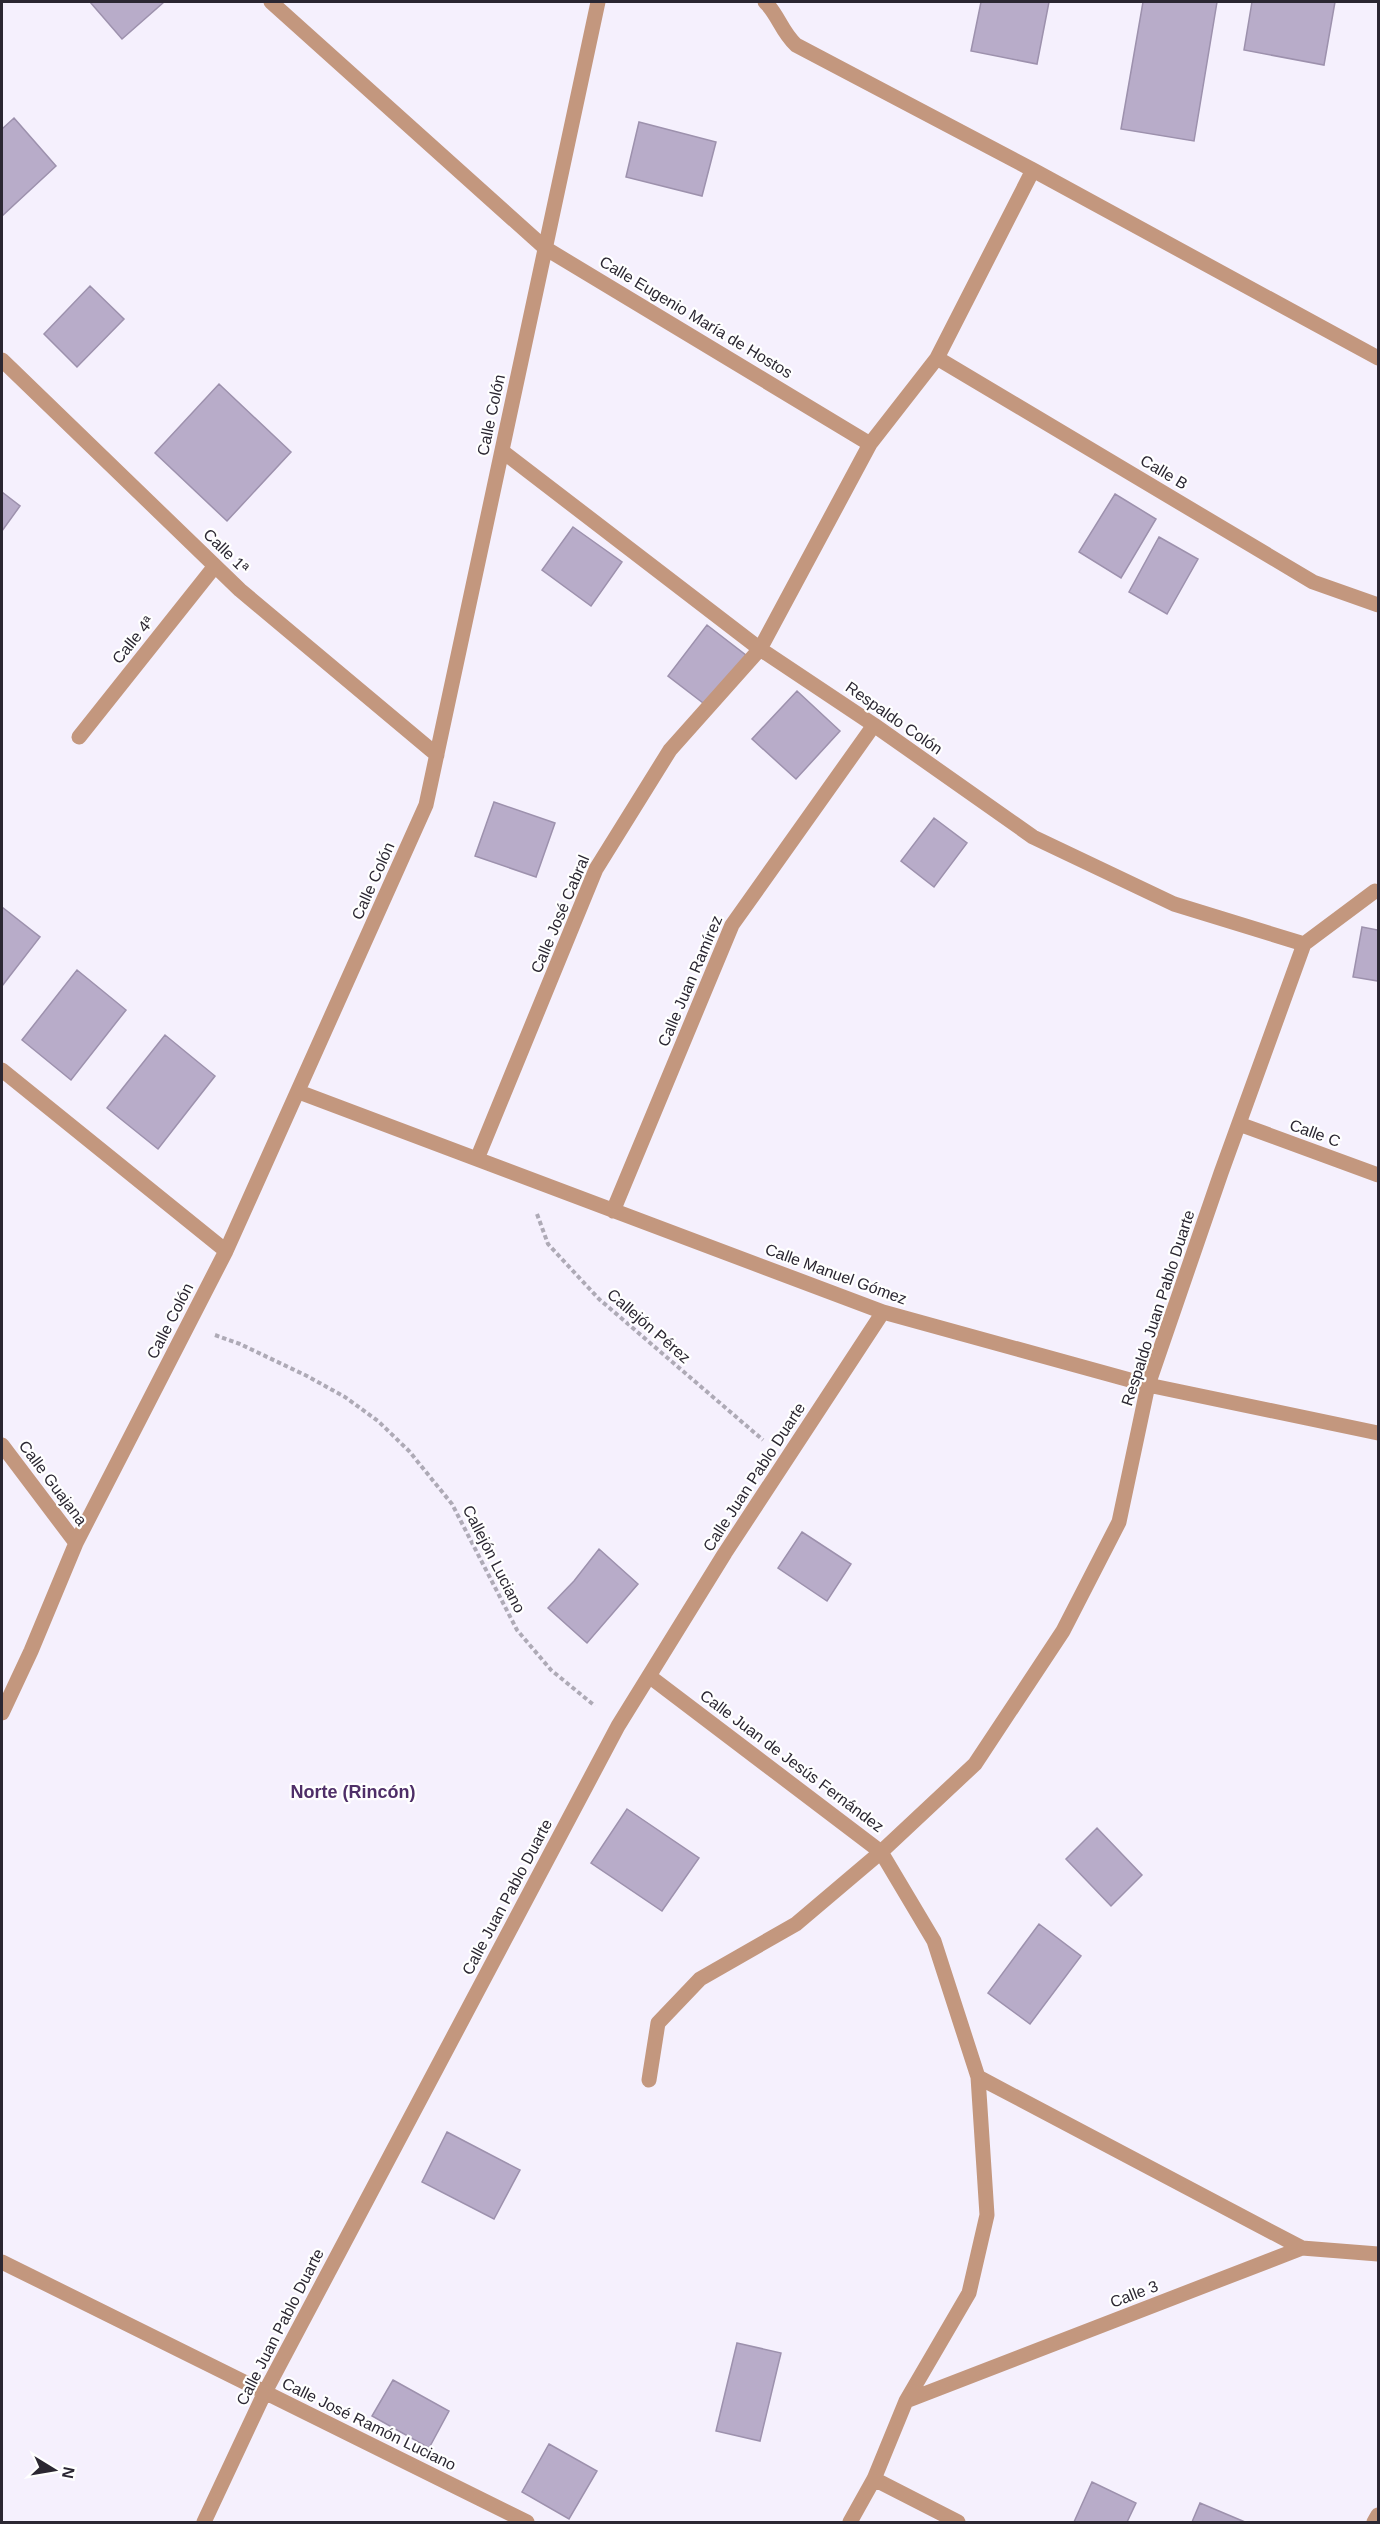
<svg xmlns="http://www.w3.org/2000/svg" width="1380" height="2524" font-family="Helvetica,sans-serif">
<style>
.building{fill:#b8acc9;stroke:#9d91ad;stroke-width:1.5}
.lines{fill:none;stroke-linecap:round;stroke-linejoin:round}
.path{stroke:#aeaab6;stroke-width:4;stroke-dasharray:4.5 3;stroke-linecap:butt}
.minor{stroke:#c3977e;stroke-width:15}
.labels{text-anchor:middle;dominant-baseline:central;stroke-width:4.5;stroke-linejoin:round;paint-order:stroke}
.street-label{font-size:16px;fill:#2b2732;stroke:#fff}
.neighbourhood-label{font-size:18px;font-weight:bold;fill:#4f2f68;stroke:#fff}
</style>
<rect width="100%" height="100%" fill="#f5f0fd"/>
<path class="building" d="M 90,2 L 164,2 L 122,39 Z
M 981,2 L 1049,2 L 1037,64 L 971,51 Z
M 1143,2 L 1217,2 L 1194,141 L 1121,129 Z
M 1252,2 L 1335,2 L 1324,65 L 1244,50 Z
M 14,118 L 56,166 L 2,216 L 2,129 Z
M 639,122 L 716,142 L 702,196 L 626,177 Z
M 90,286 L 124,319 L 77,367 L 44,334 Z
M 219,384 L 291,452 L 227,521 L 155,453 Z
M 2,492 L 20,506 L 2,531 Z
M 1115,494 L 1156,519 L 1121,578 L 1079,552 Z
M 573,527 L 622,562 L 591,606 L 542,570 Z
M 1159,537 L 1198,559 L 1167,614 L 1129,592 Z
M 707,625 L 747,656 L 707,706 L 668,676 Z
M 797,691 L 840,731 L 796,779 L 752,739 Z
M 494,802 L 555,823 L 536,877 L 475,856 Z
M 934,818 L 967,843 L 934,887 L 901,861 Z
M 2,907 L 40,937 L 2,986 Z
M 1362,927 L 1378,930 L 1378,981 L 1353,977 Z
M 77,970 L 126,1010 L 71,1080 L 22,1040 Z
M 165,1035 L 215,1076 L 158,1149 L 107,1108 Z
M 802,1532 L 851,1564 L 827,1601 L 778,1568 Z
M 599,1549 L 638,1584 L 587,1643 L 548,1608 L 574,1581 Z
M 627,1809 L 699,1858 L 662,1911 L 591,1863 Z
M 1097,1828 L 1142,1875 L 1111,1906 L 1066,1859 Z
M 1039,1924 L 1081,1956 L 1030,2024 L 988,1993 Z
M 447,2132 L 520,2170 L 494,2219 L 422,2182 Z
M 737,2343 L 781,2353 L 760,2441 L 716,2431 Z
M 393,2380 L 449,2411 L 429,2448 L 372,2416 Z
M 549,2444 L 597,2471 L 569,2519 L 522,2492 Z
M 1092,2482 L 1136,2503 L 1127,2522 L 1074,2522 Z
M 1200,2503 L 1245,2522 L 1192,2522 Z"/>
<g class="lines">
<path class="path" d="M 537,1214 L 548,1244 L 599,1299 L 763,1440
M 215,1335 L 240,1344 L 307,1376 L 345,1397 L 378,1421 L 409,1451 L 452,1504 L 517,1630 L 551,1670 L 595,1706"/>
<path class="minor" d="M 271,2 L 545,248 L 870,444 L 937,358 L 1033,170
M 765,2 C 778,14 781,31 796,45 L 1033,170 L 1378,358
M 937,358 L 1313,582 L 1378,605
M 2,360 L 240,590 L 437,755
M 502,451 L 760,649 L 874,725 L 1033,837 L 1174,904 L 1304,944
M 79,737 L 215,566
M 2,1070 L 226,1251
M 299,1092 L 883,1312 L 1148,1385 L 1378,1433
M 1239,1124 L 1378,1175
M 477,1159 L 596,869 L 670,750 L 760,649 L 870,444
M 613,1211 L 732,925 L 874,725
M 2,1445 L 76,1543
M 649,1676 L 881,1852 L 934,1941 L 978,2077 L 987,2215 L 969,2293 L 906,2401 L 874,2479 L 850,2522
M 2,1713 L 31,1651 L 76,1543 L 226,1251 L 426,805 L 598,2
M 978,2077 L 1302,2248
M 649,2080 L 658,2023 L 700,1979 L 796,1924 L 881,1852 L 975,1764 L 1063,1631 L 1119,1522 L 1148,1385 L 1221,1173 L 1304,944 L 1375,891 L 1378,892
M 2,2262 L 527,2522
M 906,2401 L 1302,2248 L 1378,2254
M 874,2479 L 958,2522
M 204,2522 L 265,2392 L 618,1726 L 725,1553 L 883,1312
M 1374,2522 L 1378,2515"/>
</g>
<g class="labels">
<g class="street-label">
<text transform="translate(696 317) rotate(31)">Calle Eugenio María de Hostos</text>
<text transform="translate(491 415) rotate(-78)">Calle Colón</text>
<text transform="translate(1164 472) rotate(31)">Calle B</text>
<text transform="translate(226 551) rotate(44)">Calle 1ª</text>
<text transform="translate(133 640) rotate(-51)">Calle 4ª</text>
<text transform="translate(894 718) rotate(35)">Respaldo Colón</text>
<text transform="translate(373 881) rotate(-66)">Calle Colón</text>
<text transform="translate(560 914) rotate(-67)">Calle José Cabral</text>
<text transform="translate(690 981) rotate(-67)">Calle Juan Ramírez</text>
<text transform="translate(1315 1133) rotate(20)">Calle C</text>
<text transform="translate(836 1274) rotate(20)">Calle Manuel Gómez</text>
<text transform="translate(1158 1308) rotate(-72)">Respaldo Juan Pablo Duarte</text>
<text transform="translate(170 1321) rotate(-63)">Calle Colón</text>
<text transform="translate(649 1326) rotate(41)">Callejón Pérez</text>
<text transform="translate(754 1477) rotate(-57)">Calle Juan Pablo Duarte</text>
<text transform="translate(53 1483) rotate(53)">Calle Guajana</text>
<text transform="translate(494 1559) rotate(63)">Callejón Luciano</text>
<text transform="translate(792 1761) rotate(37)">Calle Juan de Jesús Fernández</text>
<text transform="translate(507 1897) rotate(-62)">Calle Juan Pablo Duarte</text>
<text transform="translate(1134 2294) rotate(-21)">Calle 3</text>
<text transform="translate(280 2327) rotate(-63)">Calle Juan Pablo Duarte</text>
<text transform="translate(369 2424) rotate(26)">Calle José Ramón Luciano</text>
</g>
<g class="neighbourhood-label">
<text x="353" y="1792">Norte (Rincón)</text>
</g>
</g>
<rect width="1380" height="2524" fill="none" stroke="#2b2732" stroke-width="6"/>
<g transform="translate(54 2470) rotate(101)" stroke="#ffffff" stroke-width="4.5" paint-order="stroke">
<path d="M0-4.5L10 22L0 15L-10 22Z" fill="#2b2732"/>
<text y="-9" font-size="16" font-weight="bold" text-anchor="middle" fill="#2b2732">N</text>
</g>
</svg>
